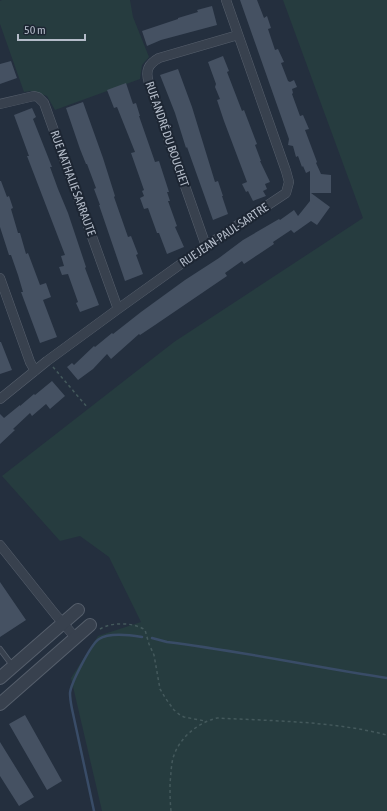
<svg xmlns="http://www.w3.org/2000/svg" width="387" height="811" font-family="'Asap Condensed',sans-serif">
<style>
.green{fill:#263c3f}
.lines{fill:none;stroke-linecap:round;stroke-linejoin:round}
.stream{stroke:#394c67;stroke-width:2.5}
.building{fill:#455162}
.service-casing{stroke:#565f6c;stroke-width:6}
.minor-casing{stroke:#565f6c;stroke-width:10}
.tertiary-casing{stroke:#565f6c;stroke-width:14}
.path{stroke:#44595c;stroke-width:1.5;stroke-dasharray:3 3;stroke-linecap:butt}
.service{stroke:#38414e;stroke-width:4.5}
.minor{stroke:#38414e;stroke-width:9}
.tertiary{stroke:#38414e;stroke-width:12}
.labels{text-anchor:middle;dominant-baseline:central;stroke-width:4;stroke-linejoin:round;paint-order:stroke}
.street-label{font-size:12px;fill:#b4bcc9;stroke:#1d2633}
</style>
<rect width="100%" height="100%" fill="#242f3e"/>
<path class="green" d="M 2,0 L 130,0 L 133,17 L 149,57 L 142,65 L 140,79 L 55,110 L 47,96 L 30,91 L 24,92 L 0,24 L 0,1 Z
M 283,0 L 387,0 L 387,811 L 102,811 L 71,678 L 98,636 L 141,622 L 109,557 L 80,536 L 60,541 L 2,476 L 174,342 L 363,218 Z"/>
<g class="lines">
<path class="stream" d="M 152,638 L 167,642 C 241,651 314,667 387,678
M 94,811 L 72,709 C 71,704 70,698 70,693 C 71,683 91,644 99,639 C 110,632 130,635 142,637"/>
</g>
<path class="building" d="M 240,0 L 257,0 L 264,18 L 267,16 L 271,28 L 268,29 L 275,50 L 278,49 L 284,62 L 281,63 L 288,81 L 290,82 L 294,80 L 297,87 L 292,89 L 293,93 L 292,94 L 300,116 L 303,115 L 309,129 L 305,130 L 317,162 L 316,163 L 321,174 L 331,175 L 331,193 L 311,193 L 330,207 L 317,225 L 311,221 L 294,233 L 291,230 L 273,242 L 274,244 L 244,264 L 242,261 L 225,273 L 227,276 L 155,325 L 140,335 L 139,334 L 111,359 L 107,354 L 93,369 L 78,380 L 67,367 L 72,363 L 74,365 L 94,346 L 95,347 L 112,333 L 113,334 L 141,312 L 185,280 L 219,258 L 243,240 L 279,219 L 280,220 L 294,210 L 298,216 L 310,201 L 310,171 L 306,173 L 303,166 L 302,167 L 298,156 L 296,157 L 293,146 L 288,145 L 289,139 Z
M 212,6 L 217,25 L 161,40 L 147,46 L 142,31 L 178,19 L 178,18 L 198,12 L 197,10 Z
M 223,56 L 229,71 L 227,72 L 242,111 L 244,110 L 257,144 L 255,145 L 261,161 L 260,161 L 270,182 L 265,184 L 267,189 L 263,191 L 266,196 L 253,201 L 248,191 L 246,192 L 242,184 L 247,182 L 224,121 L 217,100 L 220,99 L 215,87 L 216,84 L 208,62 Z
M 11,61 L 17,78 L 0,84 L 0,64 Z
M 178,69 L 192,107 L 215,182 L 218,181 L 223,196 L 222,196 L 228,214 L 213,220 L 187,147 L 186,148 L 175,113 L 160,75 Z
M 126,83 L 133,104 L 136,103 L 140,116 L 139,116 L 155,162 L 159,161 L 169,192 L 167,192 L 170,201 L 168,201 L 177,226 L 175,227 L 184,247 L 167,254 L 159,233 L 157,233 L 148,208 L 144,209 L 140,198 L 144,196 L 142,191 L 144,190 L 131,153 L 135,152 L 117,107 L 114,108 L 107,90 Z
M 83,102 L 103,158 L 115,196 L 114,197 L 128,237 L 131,236 L 138,254 L 136,255 L 143,274 L 125,281 L 99,205 L 100,205 L 94,189 L 96,188 L 87,164 L 86,164 L 80,149 L 66,108 Z
M 32,108 L 36,117 L 33,119 L 52,167 L 50,167 L 58,189 L 68,213 L 86,267 L 85,268 L 99,305 L 80,312 L 76,303 L 78,302 L 68,274 L 62,275 L 59,267 L 64,266 L 61,256 L 65,255 L 27,156 L 29,156 L 14,115 Z
M 0,181 L 1,181 L 7,197 L 9,196 L 13,208 L 11,209 L 18,233 L 20,233 L 26,254 L 28,253 L 40,285 L 46,283 L 51,297 L 43,300 L 57,337 L 40,343 L 21,292 L 23,292 L 18,275 L 11,255 L 9,255 L 0,227 Z
M 0,342 L 1,342 L 12,370 L 0,374 Z
M 52,381 L 65,396 L 50,409 L 46,404 L 32,416 L 30,413 L 13,429 L 15,430 L 0,444 L 0,414 L 4,418 L 20,405 L 20,406 L 34,394 L 35,395 Z
M 0,582 L 26,620 L 0,637 Z
M 25,715 L 62,781 L 47,790 L 9,724 Z
M 0,742 L 34,797 L 19,806 L 0,776 Z"/>
<g class="lines">
<g class="service-casing">
<path id="service" d="M 0,649 L 12,665"/>
</g>
<g class="minor-casing">
<path id="minor" d="M 0,104 L 34,96 L 38,97 L 44,103 L 118,309
M 206,246 L 149,83 C 145,71 148,64 159,58 L 238,35
M 0,278 L 30,362 L 35,371
M 0,399 L 47,361 L 118,309 L 206,246 L 286,193 L 289,182 L 286,171 L 226,0
M 0,545 L 55,614 L 75,637"/>
</g>
<g class="tertiary-casing">
<path id="tertiary" d="M 0,678 L 78,610
M 0,704 L 90,625"/>
</g>
<path class="path" d="M 53,367 L 87,407
M 100,629 C 111,622 134,622 145,630 L 149,644 L 154,655 L 160,689 L 166,699 L 174,710 L 180,715 L 184,717 L 205,721
M 171,811 C 170,802 170,792 170,783 C 171,775 171,766 173,758 C 179,738 197,723 217,718 C 273,721 332,721 387,735"/>
<use href="#service" class="service"/>
<use href="#minor" class="minor"/>
<use href="#tertiary" class="tertiary"/>
</g>
<g class="labels">
<g class="street-label">
<text transform="translate(167 134) rotate(71)">RUE ANDRÉ DU BOUCHET</text>
<text transform="translate(73 183) rotate(70)">RUE NATHALIE SARRAUTE</text>
<text transform="translate(224 235) rotate(-34)">RUE JEAN-PAUL-SARTRE</text>
</g>
</g>
<path d="M18 34v6h67v-6" fill="none" stroke="#b4bcc9" stroke-width="2"/>
<text x="24" y="34" font-size="12" fill="#b4bcc9" stroke="#1d2633" stroke-width="3" paint-order="stroke">50 m</text>
</svg>
